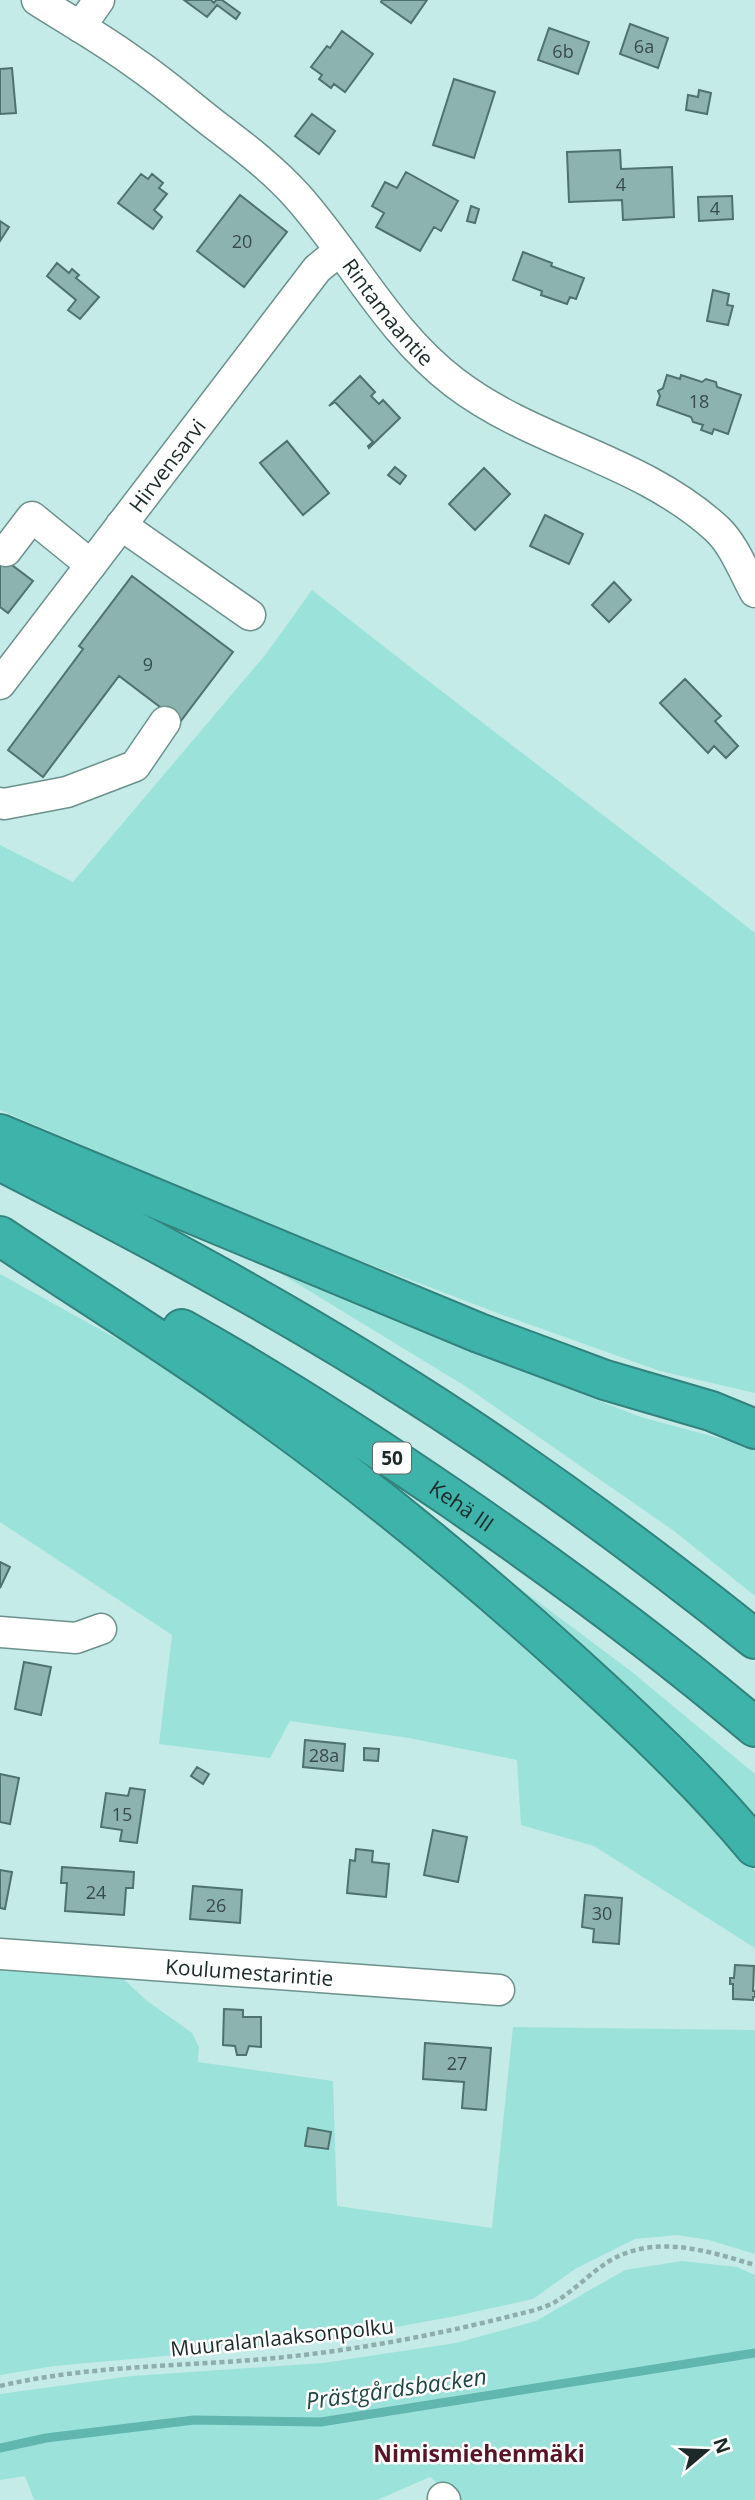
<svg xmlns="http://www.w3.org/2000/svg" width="755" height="2500" font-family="'Open Sans',sans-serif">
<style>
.green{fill:#9be2db}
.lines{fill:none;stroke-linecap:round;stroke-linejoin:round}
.stream{stroke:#61b7b0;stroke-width:9}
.building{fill:#8db3af;stroke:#4e726e;stroke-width:2}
.minor-casing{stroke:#6c918d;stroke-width:33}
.highway-casing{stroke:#32837d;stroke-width:42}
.path{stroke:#8faeab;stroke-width:4.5;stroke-dasharray:5 3.5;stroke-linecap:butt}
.minor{stroke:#fff;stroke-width:30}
.highway{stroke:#3eb3aa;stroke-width:38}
.labels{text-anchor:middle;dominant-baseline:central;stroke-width:5;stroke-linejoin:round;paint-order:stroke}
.number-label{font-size:18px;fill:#384c4a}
.shield{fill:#fff;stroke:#5f6a69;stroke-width:2}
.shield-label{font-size:19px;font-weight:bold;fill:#1b2a29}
.street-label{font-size:21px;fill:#1b2a29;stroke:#fff}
.water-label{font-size:23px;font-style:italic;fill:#204845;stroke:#fff}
.neighbourhood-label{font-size:23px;font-weight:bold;fill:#591528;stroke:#fff}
</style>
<rect width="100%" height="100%" fill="#c4ebe7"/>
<path class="green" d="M 312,590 C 458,706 608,817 755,933 L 755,1393 L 660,1371 L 500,1314 L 290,1234 L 0,1110 L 0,845 L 73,882 L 266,654 Z
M 270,1267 L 508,1366 L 641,1417 L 755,1448 L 755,1596 L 674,1531 L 465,1386 Z
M 0,1274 L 148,1356 L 322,1473 L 597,1707 L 718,1827 L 755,1871 L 755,1948 L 594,1846 L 521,1825 L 517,1760 L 409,1738 L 290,1721 L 270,1758 L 159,1744 L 172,1635 L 0,1522 Z
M 414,1509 L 632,1672 L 755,1774 L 755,1822 Z
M 0,1967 L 119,1975 L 146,2000 L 192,2033 L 199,2047 L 198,2062 L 333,2081 L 337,2206 L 492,2228 L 513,2027 L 755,2030 L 755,2254 L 709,2240 L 677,2235 L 635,2239 L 575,2269 L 533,2299 L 456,2316 L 309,2343 L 54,2366 L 0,2375 Z
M 682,2261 L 737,2267 L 755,2275 L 755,2500 L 456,2500 L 430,2477 L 377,2500 L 34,2500 L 25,2476 L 0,2480 L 0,2394 L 132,2376 L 323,2363 L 456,2343 L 536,2321 L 625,2270 Z"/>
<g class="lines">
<path class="stream" d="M 0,2448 L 46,2438 L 194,2420 L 321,2422 L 755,2353"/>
</g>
<path class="building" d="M 184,0 L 211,0 L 214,3 L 216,0 L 222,0 L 240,13 L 236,19 L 217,5 L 207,17 Z
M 382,0 L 427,0 L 411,23 L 381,2 Z
M 630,24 L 668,38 L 658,68 L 620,54 Z
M 549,28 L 589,42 L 578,74 L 538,60 Z
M 342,31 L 373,54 L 345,92 L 334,84 L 331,88 L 319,79 L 322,75 L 311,67 L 327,46 L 330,48 Z
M 12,68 L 16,113 L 0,114 L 0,69 Z
M 454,79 L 495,92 L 474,158 L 433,145 Z
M 699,90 L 711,93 L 707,114 L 686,110 L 688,95 L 698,97 Z
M 312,114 L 335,131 L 319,154 L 295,136 Z
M 620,150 L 621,169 L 672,167 L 674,217 L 623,220 L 622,200 L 569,202 L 567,152 Z
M 406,172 L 458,201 L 441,231 L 434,227 L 420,251 L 376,227 L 384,213 L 372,206 L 385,182 L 397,188 Z
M 141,174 L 148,179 L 152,174 L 163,183 L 159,188 L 167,194 L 154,210 L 162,217 L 153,229 L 118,203 Z
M 240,195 L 287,232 L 244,287 L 197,251 Z
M 732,196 L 733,219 L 699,221 L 698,197 Z
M 471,206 L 479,209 L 475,223 L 467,221 Z
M 0,221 L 9,227 L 0,241 Z
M 523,252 L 552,263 L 551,266 L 584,278 L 576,299 L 570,297 L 567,304 L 541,295 L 542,291 L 513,280 Z
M 57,263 L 69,273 L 72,269 L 79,275 L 76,278 L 99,297 L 80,319 L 68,310 L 76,300 L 47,276 Z
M 713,290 L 729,294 L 727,305 L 733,306 L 728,325 L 707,321 Z
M 667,375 L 680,379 L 681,375 L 702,382 L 706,379 L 716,382 L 717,387 L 741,395 L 728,434 L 714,429 L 712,434 L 701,430 L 703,425 L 693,422 L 691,417 L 657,405 L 660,396 L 658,391 L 663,388 Z
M 360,376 L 375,392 L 371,396 L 379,404 L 383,400 L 400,418 L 369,448 L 368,446 L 373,442 L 335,402 L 329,406 Z
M 287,441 L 329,493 L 303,515 L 260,463 Z
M 395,467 L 406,476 L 400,484 L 388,475 Z
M 484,468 L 510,494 L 475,530 L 449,504 Z
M 545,515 L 583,534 L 569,564 L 530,546 Z
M 0,556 L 33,581 L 8,613 L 0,607 Z
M 132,576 L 233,652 L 180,722 L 119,676 L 43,777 L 8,750 L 83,649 L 79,646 Z
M 614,582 L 631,600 L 609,622 L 592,605 Z
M 685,679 L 721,716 L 715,721 L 738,746 L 726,758 L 714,746 L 708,753 L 660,703 Z
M 0,1562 L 10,1567 L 0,1588 Z
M 24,1662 L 51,1667 L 41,1715 L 15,1709 Z
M 305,1740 L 345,1744 L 343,1771 L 303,1767 Z
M 364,1748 L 379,1749 L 378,1761 L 364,1760 Z
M 197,1767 L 209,1774 L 203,1784 L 191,1776 Z
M 0,1774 L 19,1778 L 10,1824 L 0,1822 Z
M 130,1788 L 145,1790 L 137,1843 L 120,1841 L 122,1830 L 101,1827 L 106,1793 L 128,1796 Z
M 433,1830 L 467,1837 L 458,1882 L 424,1875 Z
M 356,1849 L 373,1851 L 372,1862 L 389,1864 L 386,1897 L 347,1893 L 350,1860 L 355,1861 Z
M 62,1867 L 134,1872 L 133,1888 L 126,1888 L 124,1915 L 65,1911 L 67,1883 L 61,1883 Z
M 0,1870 L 12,1872 L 5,1909 L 0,1908 Z
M 193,1886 L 242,1890 L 240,1923 L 190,1919 Z
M 585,1895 L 622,1898 L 619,1944 L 593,1942 L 594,1929 L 582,1927 Z
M 735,1965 L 754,1966 L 753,1991 L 755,1991 L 755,1997 L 753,1997 L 753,2000 L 733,1999 L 733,1984 L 730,1984 L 730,1978 L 734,1978 Z
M 224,2009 L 243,2010 L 243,2017 L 261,2017 L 261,2047 L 249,2046 L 246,2055 L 237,2055 L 235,2046 L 223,2045 Z
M 425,2043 L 491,2048 L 486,2110 L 462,2108 L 464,2082 L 423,2079 Z
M 308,2128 L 331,2132 L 328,2149 L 305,2146 Z"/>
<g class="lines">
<g class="minor-casing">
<g id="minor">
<path id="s1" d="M 37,0 C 70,21 104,40 135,63 C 163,82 188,104 215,125 C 244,147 274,170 298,197 C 352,258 389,333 455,383 C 535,444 641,459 717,529 C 734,545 744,572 755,592"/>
<path d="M 80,27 L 99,0"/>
<path d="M 121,525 L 250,615"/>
<path d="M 6,551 L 32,517 L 91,565"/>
<path id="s2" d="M 0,684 L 317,269 L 339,251"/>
<path d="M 0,803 L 4,804 L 67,792 L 135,766 L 165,722"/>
<path d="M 0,1632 L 76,1638 L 101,1629"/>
<path id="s3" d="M 0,1954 L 499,1990"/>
<path d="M 443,2498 L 445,2500"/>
</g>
</g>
<g class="highway-casing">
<g id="highway">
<path d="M 0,1134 L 479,1333 L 605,1380 L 711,1411 L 755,1429"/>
<path d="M 0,1161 C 141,1233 282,1308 416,1394 C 534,1469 646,1552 755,1639"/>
<path d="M 0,1236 C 79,1289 160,1339 238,1394 C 355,1476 466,1567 572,1663 C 636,1721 700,1781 755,1847"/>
<path id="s4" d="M 182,1329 C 275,1381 363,1438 451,1498 C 556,1570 658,1645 755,1727"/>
</g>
</g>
<path class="path" d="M 0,2386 C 93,2364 191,2367 285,2357 C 363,2349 440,2334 515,2315 C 528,2312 544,2308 555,2302 C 575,2290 591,2272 611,2260 C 657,2234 708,2251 755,2265"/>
<use href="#minor" class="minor"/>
<use href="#highway" class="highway"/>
</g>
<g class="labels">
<g class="number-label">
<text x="644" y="46">6a</text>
<text x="563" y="51">6b</text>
<text x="621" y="184">4</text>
<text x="715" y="208">4</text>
<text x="242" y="241">20</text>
<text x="699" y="401">18</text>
<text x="148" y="664">9</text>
<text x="324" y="1755">28a</text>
<text x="122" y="1814">15</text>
<text x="96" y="1892">24</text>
<text x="216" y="1905">26</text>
<text x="602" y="1913">30</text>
<text x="457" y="2063">27</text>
</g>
<rect class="shield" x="373" y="1442.5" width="38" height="31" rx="5"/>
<g class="shield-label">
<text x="392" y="1458">50</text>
</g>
<g class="street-label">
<text stroke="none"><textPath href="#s1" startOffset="474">Rintamaantie</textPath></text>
<text stroke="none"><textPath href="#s2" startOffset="275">Hirvensarvi</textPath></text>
<text stroke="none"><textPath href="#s4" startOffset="331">Kehä III</textPath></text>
<text stroke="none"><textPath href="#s3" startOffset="250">Koulumestarintie</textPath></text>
<text transform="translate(282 2337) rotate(-6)">Muuralanlaaksonpolku</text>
</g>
<g class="water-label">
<text transform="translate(396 2388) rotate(-8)">Prästgårdsbacken</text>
</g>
<g class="neighbourhood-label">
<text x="479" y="2453">Nimismiehenmäki</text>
</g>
</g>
<g transform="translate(706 2451) rotate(71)" stroke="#ffffff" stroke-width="5" paint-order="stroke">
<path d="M0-5L12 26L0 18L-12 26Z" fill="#1b2a29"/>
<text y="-10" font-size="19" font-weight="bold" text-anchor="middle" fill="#1b2a29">N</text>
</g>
</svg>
